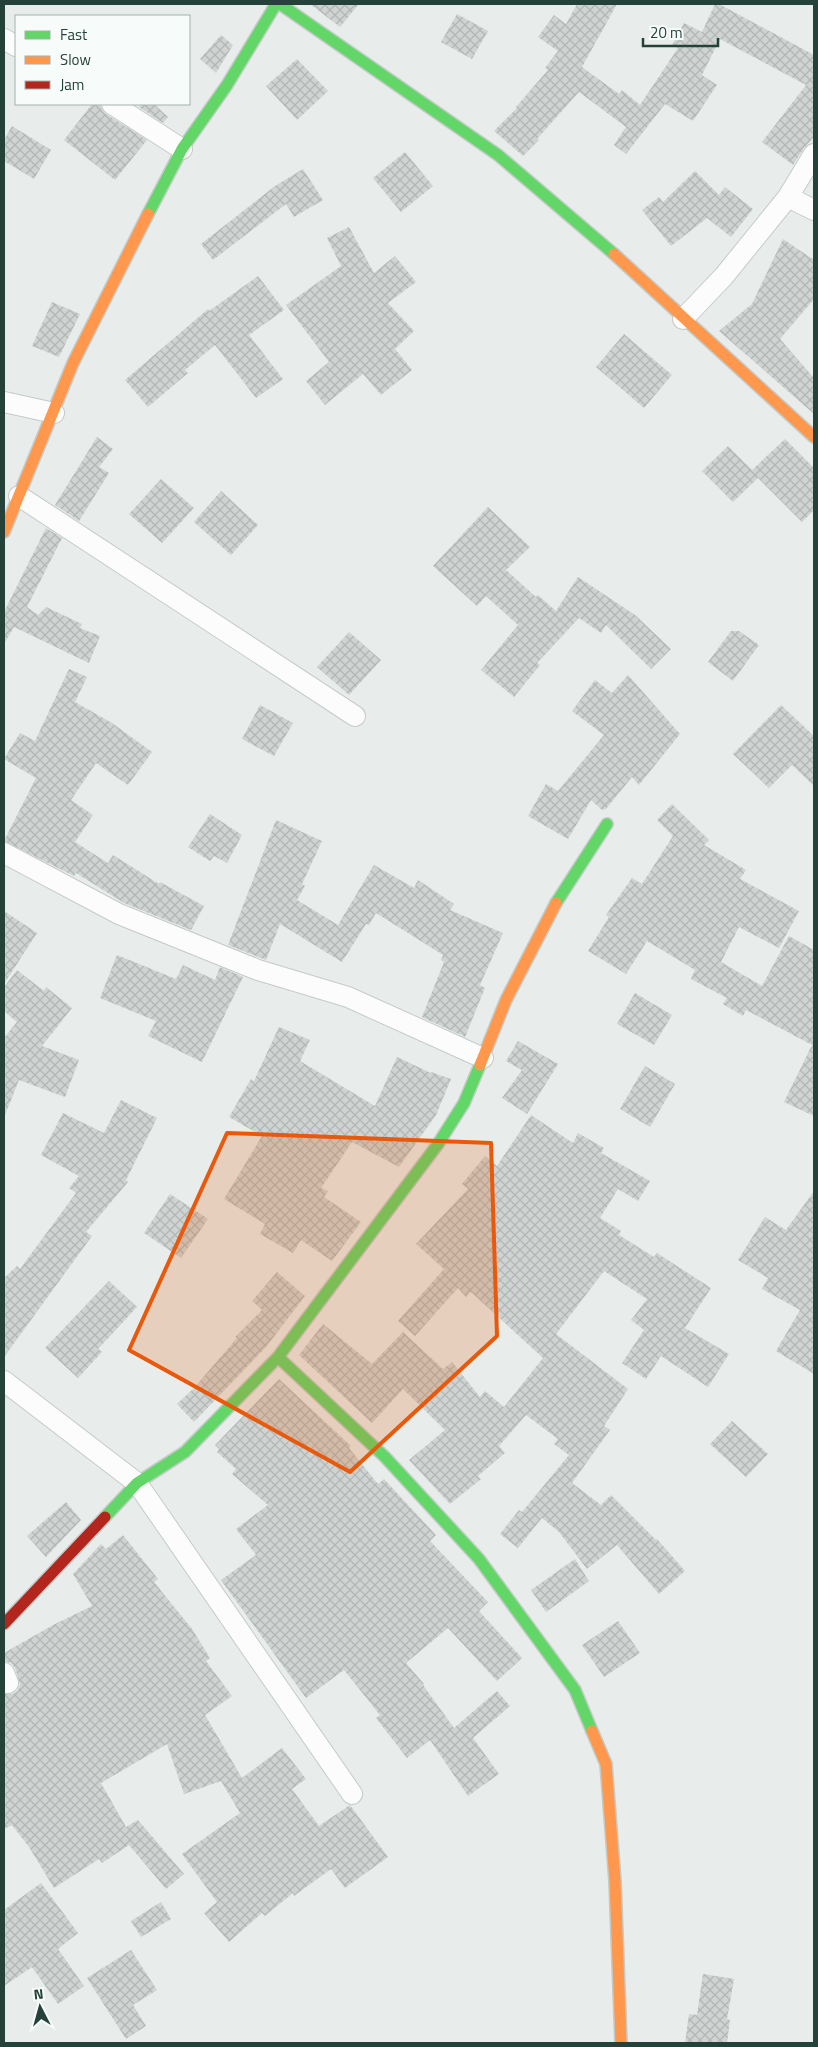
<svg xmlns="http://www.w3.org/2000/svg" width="818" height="2047" font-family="'Titillium Web',sans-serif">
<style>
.building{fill:url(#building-cross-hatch)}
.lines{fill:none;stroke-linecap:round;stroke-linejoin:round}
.street-casing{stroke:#c5cac8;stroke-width:22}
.fast-casing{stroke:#c3cbc8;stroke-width:14}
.slow-casing{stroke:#c3cbc8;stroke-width:14}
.jam-casing{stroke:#c3cbc8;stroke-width:14}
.street{stroke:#fcfcfc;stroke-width:20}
.fast{stroke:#63d668;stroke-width:11}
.slow{stroke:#ff974d;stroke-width:11}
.jam{stroke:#b3261e;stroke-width:11}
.marked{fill:#e8590c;fill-opacity:0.2;stroke:#e8590c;stroke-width:4;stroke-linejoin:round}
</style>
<defs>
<pattern id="building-cross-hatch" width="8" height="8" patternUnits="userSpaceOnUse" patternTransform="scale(1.25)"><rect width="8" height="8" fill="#cfd4d2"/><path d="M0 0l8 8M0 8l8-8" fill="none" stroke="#b2b7b5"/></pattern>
</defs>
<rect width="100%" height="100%" fill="#e8edeb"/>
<path class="building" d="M 310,4 L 359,4 L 340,27 Z
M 577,4 L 617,4 L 582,67 L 619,94 L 622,90 L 640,105 L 678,48 L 672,45 L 684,23 L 702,32 L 715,4 L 719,4 L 814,55 L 814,137 L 804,148 L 793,165 L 762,142 L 806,85 L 720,39 L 702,75 L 717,85 L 693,121 L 665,104 L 626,154 L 614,145 L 626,127 L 579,92 L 537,139 L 539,140 L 523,156 L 494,131 L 517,108 L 516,107 L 548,70 L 545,68 L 558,51 L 538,37 L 554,15 L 566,24 Z
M 457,14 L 488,31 L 472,59 L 441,42 Z
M 221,35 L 233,45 L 216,73 L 200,59 Z
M 297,59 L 328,91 L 297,120 L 266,86 Z
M 92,104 L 100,104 L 102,110 L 106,114 L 147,140 L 115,180 L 64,140 Z
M 142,104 L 154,104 L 168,117 L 163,123 L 139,107 Z
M 12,126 L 51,150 L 34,179 L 4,161 L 4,140 Z
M 405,152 L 433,186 L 401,212 L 373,178 Z
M 303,169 L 323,200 L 294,217 L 286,204 L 213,260 L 201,244 L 275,186 Z
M 695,171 L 719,195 L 725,187 L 753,209 L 731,237 L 707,218 L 671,246 L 642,210 L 659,197 L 663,202 Z
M 349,227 L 374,273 L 395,256 L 416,282 L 388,303 L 414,331 L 395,349 L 412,370 L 381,395 L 363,374 L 325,405 L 306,381 L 329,362 L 286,305 L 341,266 L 327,238 Z
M 783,239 L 814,260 L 814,299 L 780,339 L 814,378 L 814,414 L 719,331 L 752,304 Z
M 258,276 L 284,310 L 249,335 L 283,379 L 256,398 L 215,345 L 185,370 L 188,373 L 148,407 L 125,380 L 208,309 L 209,311 Z
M 52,302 L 80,314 L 59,357 L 32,346 Z
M 624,334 L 672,375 L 644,408 L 596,367 Z
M 97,437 L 113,449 L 99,467 L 109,473 L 79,521 L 55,505 Z
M 785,439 L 814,468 L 814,510 L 802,522 L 758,478 L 733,502 L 702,471 L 728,446 L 752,470 Z
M 161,479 L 194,508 L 162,543 L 129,514 Z
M 221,491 L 258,525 L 231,555 L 194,522 Z
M 488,507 L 530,547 L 506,570 L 536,597 L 538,595 L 556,611 L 578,577 L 635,615 L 671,649 L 651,669 L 606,625 L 601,633 L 579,618 L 537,663 L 540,665 L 514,697 L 481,670 L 518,625 L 486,596 L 477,606 L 433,566 Z
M 46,528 L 62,538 L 27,607 L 38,615 L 46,607 L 82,624 L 80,628 L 100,636 L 89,663 L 14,627 L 4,644 L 4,612 Z
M 731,631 L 739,631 L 759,645 L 733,681 L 708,662 Z
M 349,632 L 381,660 L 349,695 L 317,667 Z
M 69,669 L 87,677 L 75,702 L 112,723 L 152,752 L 128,785 L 96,763 L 71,800 L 93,815 L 75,842 L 108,863 L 113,855 L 159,884 L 160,882 L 204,906 L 191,930 L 124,903 L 76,873 L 74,876 L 4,841 L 36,778 L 4,759 L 20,733 L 35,741 Z
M 628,675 L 680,734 L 639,785 L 632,777 L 606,809 L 602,810 L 591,800 L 568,839 L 528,816 L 546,784 L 558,791 L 604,735 L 572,711 L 595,680 L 612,693 Z
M 260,705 L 293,723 L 274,756 L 242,739 Z
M 781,705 L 814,736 L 814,786 L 792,765 L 769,788 L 733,754 Z
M 672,804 L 709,840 L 704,845 L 746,870 L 740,879 L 799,911 L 779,948 L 739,927 L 721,962 L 762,986 L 789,936 L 814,950 L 814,1116 L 784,1102 L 812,1045 L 746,1010 L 743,1016 L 723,1004 L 727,998 L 691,979 L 695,970 L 647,941 L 626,974 L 588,951 L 609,917 L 606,915 L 632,878 L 642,884 L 673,836 L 657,820 Z
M 210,814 L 242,835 L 227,863 L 214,856 L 210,861 L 188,847 Z
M 276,820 L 322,841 L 302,884 L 305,886 L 297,900 L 338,925 L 374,865 L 414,888 L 418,880 L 454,904 L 450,910 L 503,933 L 480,985 L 485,988 L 465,1037 L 422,1017 L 444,962 L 441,960 L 443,955 L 376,913 L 369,925 L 366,924 L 342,962 L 280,924 L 266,960 L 228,945 Z
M 4,911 L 37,933 L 4,984 Z
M 117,955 L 176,979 L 183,965 L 215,980 L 220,967 L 243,977 L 202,1062 L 148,1036 L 156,1021 L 100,998 Z
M 17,970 L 44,991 L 46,987 L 72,1008 L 42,1046 L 79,1060 L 65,1097 L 19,1080 L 5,1115 L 4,1038 L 17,1022 L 4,1011 L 4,987 Z
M 635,993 L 672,1015 L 654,1045 L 617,1024 Z
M 279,1027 L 310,1040 L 300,1061 L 375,1106 L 397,1057 L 431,1073 L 431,1072 L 451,1079 L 436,1115 L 399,1167 L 352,1142 L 321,1188 L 328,1191 L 324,1197 L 361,1222 L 332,1261 L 301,1240 L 293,1253 L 260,1234 L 265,1224 L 224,1199 L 262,1136 L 229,1117 L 251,1079 L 254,1081 Z
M 518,1041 L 558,1064 L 527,1114 L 502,1098 L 522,1070 L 506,1061 Z
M 645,1066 L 675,1084 L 650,1127 L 620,1109 Z
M 121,1100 L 157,1118 L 126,1180 L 128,1182 L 86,1232 L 92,1236 L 4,1357 L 4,1278 L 17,1266 L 20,1269 L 76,1193 L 69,1188 L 79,1176 L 41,1155 L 63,1113 L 104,1133 Z
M 531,1115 L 573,1143 L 578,1133 L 604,1148 L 601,1153 L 650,1181 L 638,1201 L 618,1189 L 600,1218 L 621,1231 L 619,1235 L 654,1257 L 657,1253 L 711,1288 L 685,1328 L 729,1354 L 708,1387 L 661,1356 L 646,1379 L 622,1363 L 644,1330 L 631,1320 L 647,1299 L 604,1271 L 556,1334 L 628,1389 L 604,1426 L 610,1430 L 572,1483 L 601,1505 L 611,1495 L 656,1540 L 657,1539 L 685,1571 L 659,1594 L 617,1545 L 587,1569 L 559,1532 L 542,1518 L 518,1548 L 500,1534 L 519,1510 L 522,1512 L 569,1455 L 554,1444 L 558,1439 L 526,1415 L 499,1446 L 505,1453 L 478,1476 L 481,1479 L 450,1504 L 409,1460 L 445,1430 L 403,1389 L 372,1423 L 299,1355 L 323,1324 L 372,1364 L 403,1332 L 443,1369 L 452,1362 L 480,1397 L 485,1391 L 504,1407 L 543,1358 L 471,1292 L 466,1297 L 458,1288 L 415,1336 L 398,1321 L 444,1269 L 416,1244 L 468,1189 L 462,1184 L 485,1156 L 497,1166 Z
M 814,1191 L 814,1374 L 776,1351 L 800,1310 L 762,1289 L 768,1278 L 738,1260 L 765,1217 L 786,1230 Z
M 170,1194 L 208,1219 L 181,1258 L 144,1233 Z
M 277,1272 L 305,1296 L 266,1347 L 194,1422 L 177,1404 L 194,1388 L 237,1338 L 235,1337 L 262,1310 L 252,1301 Z
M 109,1281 L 137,1307 L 98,1349 L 102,1352 L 78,1378 L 45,1348 Z
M 279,1379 L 351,1446 L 349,1448 L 378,1484 L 384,1479 L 436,1535 L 430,1541 L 488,1602 L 479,1611 L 522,1658 L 497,1681 L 448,1628 L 406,1663 L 424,1684 L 423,1685 L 454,1728 L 497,1691 L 510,1706 L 473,1738 L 499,1774 L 468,1796 L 430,1740 L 407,1758 L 376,1718 L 380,1715 L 344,1670 L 306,1698 L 221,1580 L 256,1555 L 236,1529 L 268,1505 L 232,1474 L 236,1469 L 217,1452 L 219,1449 L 215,1445 Z
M 732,1421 L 768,1454 L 746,1477 L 710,1444 Z
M 66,1502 L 81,1520 L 46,1557 L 27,1536 Z
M 123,1535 L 158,1579 L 154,1582 L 192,1629 L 210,1658 L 206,1661 L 232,1696 L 205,1715 L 242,1778 L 282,1748 L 306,1779 L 292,1789 L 319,1826 L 350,1805 L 388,1857 L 345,1888 L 331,1869 L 294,1896 L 293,1893 L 265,1916 L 262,1913 L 229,1942 L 204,1913 L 217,1902 L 182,1854 L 240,1813 L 221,1781 L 184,1794 L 167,1744 L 101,1783 L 126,1827 L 138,1820 L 184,1874 L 166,1889 L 129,1845 L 102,1863 L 99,1859 L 54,1888 L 29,1847 L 12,1825 L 4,1829 L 4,1694 L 13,1694 L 18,1690 L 20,1684 L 15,1668 L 11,1663 L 4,1661 L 4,1653 L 53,1625 L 92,1606 L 73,1574 L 101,1544 L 106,1549 Z
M 575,1559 L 589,1581 L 546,1612 L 531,1590 Z
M 618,1621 L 640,1653 L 604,1677 L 582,1645 Z
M 41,1883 L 78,1933 L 58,1949 L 84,1986 L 58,2004 L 32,1967 L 4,1986 L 4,1910 Z
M 161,1902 L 171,1919 L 141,1937 L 131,1921 Z
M 131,1950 L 157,1990 L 133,2005 L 146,2026 L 126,2039 L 87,1978 Z
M 703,1974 L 734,1979 L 727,2019 L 730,2020 L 727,2043 L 685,2043 L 689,2014 L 697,2015 Z"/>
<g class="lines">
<g class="street-casing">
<path id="street" d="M 4,39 L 16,46
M 112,104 L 182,149
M 788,197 L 814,154
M 683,319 L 724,276 L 788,197 L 814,210
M 4,402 L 54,413
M 19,496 L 355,716
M 4,853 L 119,914 L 258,970 L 348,997 L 483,1058
M 4,1381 L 137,1483 L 352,1794
M 4,1673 L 8,1683"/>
</g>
<g class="fast-casing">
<path id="fast" d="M 280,4 L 498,155 L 614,254
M 148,214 L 182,149 L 227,85 L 276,4
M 556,903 L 607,824
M 278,1357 L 385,1457 L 479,1559 L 575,1690 L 592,1731
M 105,1517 L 137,1483 L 185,1452 L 278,1357 L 438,1144 L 464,1103 L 480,1065"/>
</g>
<g class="slow-casing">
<path id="slow" d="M 614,254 L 814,437
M 4,532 L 73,363 L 148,214
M 480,1065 L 506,1000 L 556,903
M 592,1731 L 606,1764 L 615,1881 L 621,2043"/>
</g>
<g class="jam-casing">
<path id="jam" d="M 4,1624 L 105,1517"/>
</g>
<use href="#street" class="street"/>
<use href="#fast" class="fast"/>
<use href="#slow" class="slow"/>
<use href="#jam" class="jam"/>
</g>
<path class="marked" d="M 227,1133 L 491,1143 L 497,1336 L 350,1472 L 129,1350 Z"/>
<rect width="818" height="2047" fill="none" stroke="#24423a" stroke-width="10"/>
<rect x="15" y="15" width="175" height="90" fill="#f7fbf9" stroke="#a3b1ad"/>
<rect x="25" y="31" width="25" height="8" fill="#63d668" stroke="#a3b1ad"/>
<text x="60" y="40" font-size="15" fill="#24423a">Fast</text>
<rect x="25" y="56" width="25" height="8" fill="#ff974d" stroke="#a3b1ad"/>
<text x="60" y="65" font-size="15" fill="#24423a">Slow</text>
<rect x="25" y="81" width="25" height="8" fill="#b3261e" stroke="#a3b1ad"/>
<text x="60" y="90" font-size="15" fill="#24423a">Jam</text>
<g transform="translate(40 2007) rotate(354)" stroke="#f7fbf9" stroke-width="4" paint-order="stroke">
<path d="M0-4L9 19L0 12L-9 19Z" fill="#24423a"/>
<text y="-8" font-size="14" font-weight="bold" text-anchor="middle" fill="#24423a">N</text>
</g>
<path d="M643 38v8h75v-8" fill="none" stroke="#24423a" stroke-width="2.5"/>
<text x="650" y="38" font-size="15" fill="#24423a" stroke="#f7fbf9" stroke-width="4" paint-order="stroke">20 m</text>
</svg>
